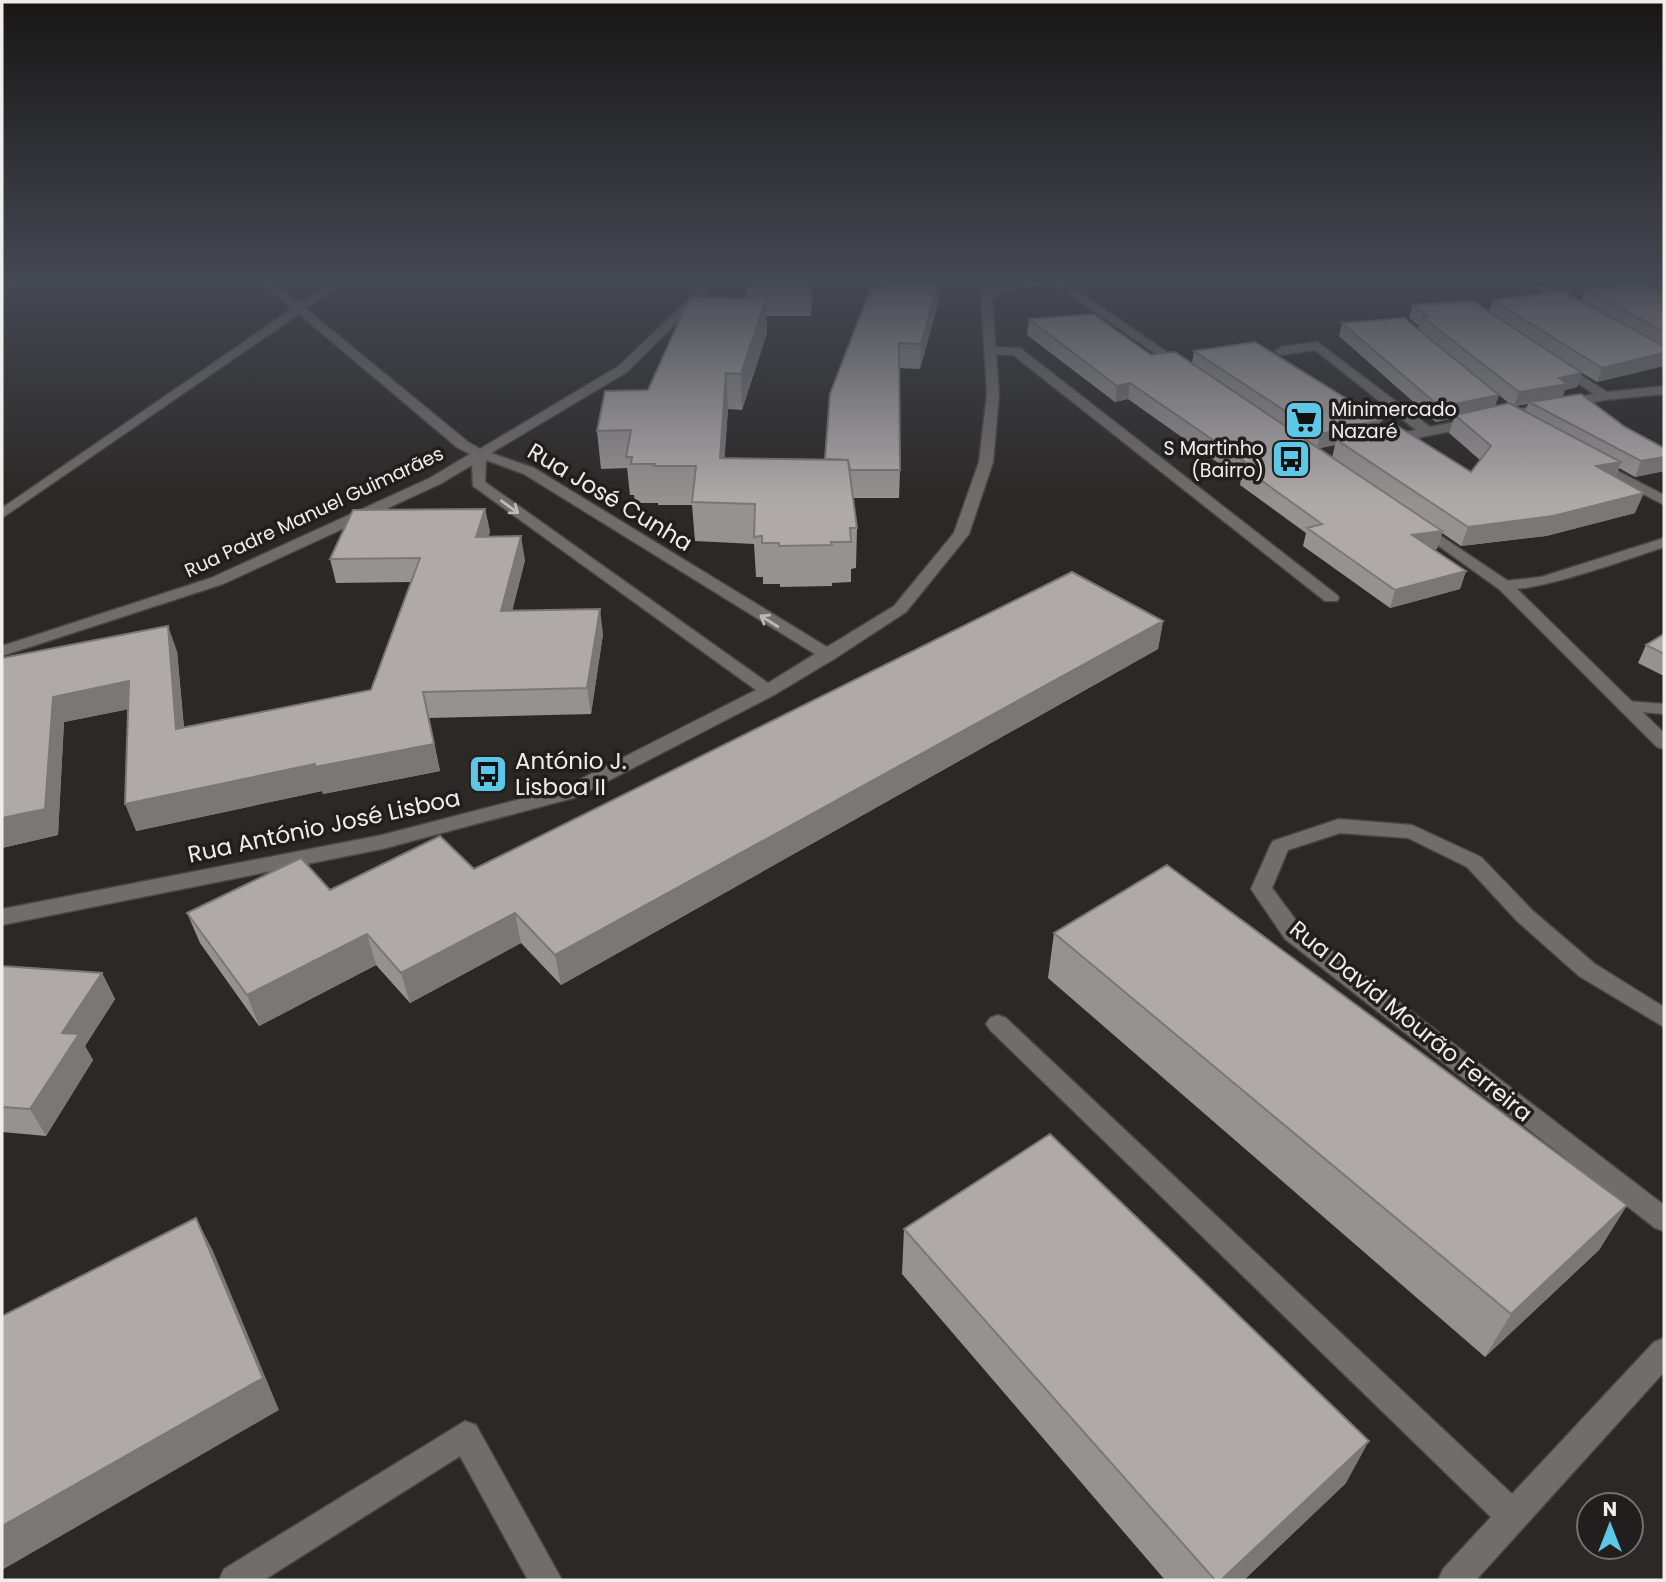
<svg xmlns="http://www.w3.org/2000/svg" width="1666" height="1582" font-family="Poppins,sans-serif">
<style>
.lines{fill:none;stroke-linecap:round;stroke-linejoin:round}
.service-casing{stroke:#494644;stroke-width:3}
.minor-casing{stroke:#494644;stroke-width:3}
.tertiary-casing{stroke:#494644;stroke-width:3}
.service{fill:#716d6b;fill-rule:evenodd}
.minor{fill:#716d6b;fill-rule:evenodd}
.tertiary{fill:#716d6b;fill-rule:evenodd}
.wall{fill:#969291;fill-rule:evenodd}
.shaded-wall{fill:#7a7776}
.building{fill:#afaaa9;stroke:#7a7776;stroke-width:2}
.oneway{stroke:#bdbab9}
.labels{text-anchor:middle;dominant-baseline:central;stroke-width:7;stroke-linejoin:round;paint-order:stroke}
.far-poi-label{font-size:19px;fill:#f0eeed;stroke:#221e1d;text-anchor:start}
.far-street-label{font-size:19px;fill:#f0eeed;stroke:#221e1d}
.street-label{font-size:23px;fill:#f0eeed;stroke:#221e1d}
.poi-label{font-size:23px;fill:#f0eeed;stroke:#221e1d;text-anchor:start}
</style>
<rect width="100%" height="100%" fill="#2b2826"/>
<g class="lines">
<g class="service-casing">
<path id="service" d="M 989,347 L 1020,348 L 1337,595 L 1339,598 L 1337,601 L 1325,601 L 1013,355 L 985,354 L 985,348 Z
M 1593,458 L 1664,495 L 1664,505 L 1588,465 L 1588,459 Z
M 1626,701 L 1664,704 L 1664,714 L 1620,710 L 1617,706 Z"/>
</g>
<g class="minor-casing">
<path id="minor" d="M 13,280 L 26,280 L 2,293 L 2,286 Z
M 259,280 L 271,280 L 299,304 L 334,280 L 346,280 L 306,309 L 468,442 L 480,449 L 619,366 L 709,280 L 720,280 L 627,372 L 491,453 L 534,468 L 827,647 L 894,606 L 954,533 L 979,462 L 987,394 L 980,280 L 990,280 L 991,290 L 1008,283 L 1060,280 L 1055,283 L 1011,289 L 992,299 L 999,394 L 993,462 L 969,534 L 906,612 L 834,659 L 774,695 L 577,797 L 382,849 L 2,925 L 2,909 L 382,835 L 563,788 L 756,690 L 473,486 L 472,465 L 440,484 L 223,584 L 2,656 L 2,646 L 211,578 L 430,478 L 470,454 L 458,448 L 299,314 L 2,518 L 2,508 L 292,309 ZM 486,460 L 524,474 L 815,654 L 768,683 L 485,482 Z
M 1612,280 L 1625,280 L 1664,300 L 1664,307 Z
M 1538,286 L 1546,286 L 1578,304 L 1568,306 L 1538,290 Z
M 1317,342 L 1430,427 L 1594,394 L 1556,369 L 1556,363 L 1560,362 L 1607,392 L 1664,386 L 1664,394 L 1605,400 L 1387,444 L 1380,440 L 1382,437 L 1416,430 L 1315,350 L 1281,355 L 1275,351 L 1281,347 Z
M 1664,538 L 1664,547 C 1639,555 1513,602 1497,586 L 1505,581 L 1541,577 Z
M 1339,819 L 1412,825 L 1481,857 L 1533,911 L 1595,964 L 1664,1007 L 1664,1027 L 1579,976 L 1517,921 L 1467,867 L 1408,838 L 1340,833 L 1288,850 L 1272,888 L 1301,927 L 1664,1205 L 1664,1231 L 1655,1228 L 1285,939 L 1251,889 L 1270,846 L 1273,841 Z
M 998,1015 L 1006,1018 L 1512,1494 L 1654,1342 L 1664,1338 L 1664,1372 L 1476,1580 L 1438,1580 L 1443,1569 L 1491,1517 L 990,1030 L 986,1024 L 990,1018 Z
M 465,1421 L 476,1425 L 562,1580 L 528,1580 L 460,1456 L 264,1580 L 219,1580 L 224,1569 Z"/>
</g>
<g class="tertiary-casing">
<path id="tertiary" d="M 1049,280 L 1061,280 L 1189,367 L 1179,370 Z
M 1420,522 L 1511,583 L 1664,733 L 1664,749 L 1657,747 L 1499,589 L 1415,529 L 1413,526 L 1415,523 Z"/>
</g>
<use href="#service" class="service"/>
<use href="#minor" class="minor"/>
<use href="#tertiary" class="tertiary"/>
</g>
<path class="wall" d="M 142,280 L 181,280 L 175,283 Z
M 812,280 L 811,316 L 766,316 L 767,333 L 742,410 L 728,409 L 724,458 L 825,459 L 876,287 L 877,280 L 903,280 L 897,284 L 939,300 L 920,369 L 899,368 L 900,470 L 899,498 L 853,498 L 857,528 L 856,568 L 851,569 L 851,582 L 832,583 L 832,586 L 780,587 L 780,584 L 763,584 L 763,577 L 756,577 L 754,544 L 695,541 L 692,505 L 658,505 L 658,503 L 635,503 L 634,495 L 630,495 L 627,468 L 601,469 L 597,431 L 648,390 L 746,298 L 746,283 Z
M 1661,280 L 1664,280 L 1664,366 L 1597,382 L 1582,373 L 1577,387 L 1565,390 L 1562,397 L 1625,427 L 1664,448 L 1664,471 L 1635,477 L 1619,468 L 1615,477 L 1635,513 L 1546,536 L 1461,546 L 1442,533 L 1437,549 L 1434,550 L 1466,571 L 1460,589 L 1390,608 L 1303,546 L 1306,533 L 1240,485 L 1241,479 L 1128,399 L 1115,402 L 1027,335 L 1029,319 L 1151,355 L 1192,363 L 1194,351 L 1381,420 L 1378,431 L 1471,472 L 1480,460 L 1449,433 L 1454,418 L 1436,422 L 1339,336 L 1342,323 L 1418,329 L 1419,326 L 1409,318 L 1413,305 L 1489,312 L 1493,300 L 1581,301 L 1585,289 L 1657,290 ZM 1457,361 L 1510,404 L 1495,406 ZM 1528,404 L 1525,411 L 1515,406 ZM 1335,445 L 1332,458 L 1319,449 L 1323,447 Z
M 485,509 L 490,532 L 488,537 L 525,560 L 512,611 L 603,634 L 591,714 L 429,718 L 440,771 L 323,794 L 322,791 L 136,831 L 128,709 L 64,722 L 58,835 L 2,848 L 2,658 L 177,651 L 184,727 L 371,690 L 411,582 L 336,583 L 330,559 Z
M 1163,621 L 1158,649 L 561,985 L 521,943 L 410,1003 L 376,965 L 259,1026 L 200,943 L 187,913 L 474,869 Z
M 1664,634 L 1664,676 L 1638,663 L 1646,645 Z
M 1054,933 L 1627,1205 L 1599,1250 L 1485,1357 L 1048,978 Z
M 2,966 L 102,973 L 115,999 L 85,1046 L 93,1060 L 46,1136 L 2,1132 Z
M 904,1229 L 1346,1483 L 1244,1580 L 1165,1580 L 902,1274 Z"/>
<path class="shaded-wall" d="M 811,280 L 812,280 L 811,316 Z
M 877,280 L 903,280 L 876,296 Z
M 939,280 L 940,280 L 939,300 L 920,369 L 921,344 Z
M 766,299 L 767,333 L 742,410 L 741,374 Z
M 1664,353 L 1664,366 L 1597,382 L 1602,368 Z
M 726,373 L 728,409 L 722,497 L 720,458 Z
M 1582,373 L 1577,387 L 1565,390 L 1562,398 L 1529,402 L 1528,404 L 1514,406 L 1519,392 L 1559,378 Z
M 1130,383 L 1128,399 L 1115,402 L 1117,386 Z
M 1499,395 L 1494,410 L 1455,415 L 1454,418 L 1436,422 L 1440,407 Z
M 1381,420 L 1377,435 L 1337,440 L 1335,445 L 1317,449 L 1320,434 Z
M 1664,457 L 1664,471 L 1635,477 L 1641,461 Z
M 1621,462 L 1613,481 L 1596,466 Z
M 1644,493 L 1635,513 L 1546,536 L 1461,546 L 1468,527 Z
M 485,509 L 490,532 L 480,561 L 476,537 Z
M 1442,531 L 1437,549 L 1407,553 L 1412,535 Z
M 521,536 L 525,560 L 506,636 L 501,611 Z
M 1466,571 L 1460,589 L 1390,608 L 1395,590 Z
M 600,609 L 603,634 L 591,714 L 587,688 Z
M 1163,621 L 1158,649 L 561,985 L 555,955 Z
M 168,626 L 177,651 L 186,754 L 176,729 Z
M 129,681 L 140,707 L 64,722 L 58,835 L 2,848 L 2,818 L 53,697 Z
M 423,692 L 440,771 L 323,794 L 322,791 L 136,831 L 125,804 Z
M 515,913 L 521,943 L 410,1003 L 401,973 Z
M 367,934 L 376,965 L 259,1026 L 247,995 Z
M 102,973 L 115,999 L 85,1046 L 93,1060 L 46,1136 L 30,1109 L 62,1033 Z
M 1627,1205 L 1599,1250 L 1485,1357 L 1511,1314 Z
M 196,1218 L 213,1251 L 279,1410 L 2,1570 L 2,1526 Z
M 1369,1441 L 1346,1483 L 1244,1580 L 1221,1580 Z"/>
<path class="building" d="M 746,280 L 811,280 L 811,283 L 746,283 Z
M 918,280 L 939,280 L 921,344 L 899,343 L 900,470 L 850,470 L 848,460 L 825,459 L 830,394 L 871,288 Z
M 1641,282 L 1664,294 L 1664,332 L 1585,289 Z
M 1563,291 L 1664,346 L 1664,353 L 1602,368 L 1493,300 Z
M 690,297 L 766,299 L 741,374 L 726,373 L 720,458 L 848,460 L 857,528 L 850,528 L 851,542 L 831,542 L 832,545 L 779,546 L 779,543 L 762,543 L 762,536 L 754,537 L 755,504 L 692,502 L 696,466 L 654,466 L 655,464 L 631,464 L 632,457 L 626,457 L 631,430 L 597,431 L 605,391 L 648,390 Z
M 1473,301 L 1582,373 L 1559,378 L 1567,384 L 1519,392 L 1421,316 L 1427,316 L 1413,305 Z
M 1093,314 L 1151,355 L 1175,352 L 1442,531 L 1412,535 L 1466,571 L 1395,590 L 1307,528 L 1322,524 L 1244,468 L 1251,466 L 1130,383 L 1117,386 L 1029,319 Z
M 1404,318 L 1499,395 L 1440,407 L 1342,323 Z
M 1255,342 L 1381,420 L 1320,434 L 1194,351 Z
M 1581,394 L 1625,427 L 1664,448 L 1664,457 L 1641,461 L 1529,402 Z
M 1509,403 L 1621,462 L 1596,466 L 1644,493 L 1553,516 L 1468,527 L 1337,440 L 1399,427 L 1471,472 L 1491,446 L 1455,415 Z
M 485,509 L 476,537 L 521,536 L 501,611 L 600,609 L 587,688 L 423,692 L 434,744 L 315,767 L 315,764 L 125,804 L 129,681 L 53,697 L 45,809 L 2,818 L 2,658 L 168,626 L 176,729 L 371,690 L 420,558 L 330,559 L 353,510 Z
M 1072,572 L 1163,621 L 555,955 L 515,913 L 401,973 L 367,934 L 247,995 L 187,913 L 301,858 L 330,890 L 440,836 L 474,869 Z
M 1664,634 L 1664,654 L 1646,645 Z
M 1167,865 L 1627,1205 L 1511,1314 L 1054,933 Z
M 2,966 L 102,973 L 62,1033 L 79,1034 L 30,1109 L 2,1107 Z
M 1050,1134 L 1369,1441 L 1221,1580 L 1215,1580 L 904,1229 Z
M 196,1218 L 263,1378 L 2,1526 L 2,1316 Z"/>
<defs><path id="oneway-shaft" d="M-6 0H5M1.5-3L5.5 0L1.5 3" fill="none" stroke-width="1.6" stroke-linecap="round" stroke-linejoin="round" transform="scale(1.75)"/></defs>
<g class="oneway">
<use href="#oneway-shaft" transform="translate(510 507) rotate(36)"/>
<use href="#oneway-shaft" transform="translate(769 621) rotate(-148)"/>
</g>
<linearGradient id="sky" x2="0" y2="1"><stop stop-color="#181615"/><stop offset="0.56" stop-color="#444852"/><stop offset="1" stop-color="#444852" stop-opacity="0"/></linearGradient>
<rect width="1666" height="501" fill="url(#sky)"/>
<defs>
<g id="supermarket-square" transform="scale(2.0125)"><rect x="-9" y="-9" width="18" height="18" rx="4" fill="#5dc7e8" stroke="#221e1d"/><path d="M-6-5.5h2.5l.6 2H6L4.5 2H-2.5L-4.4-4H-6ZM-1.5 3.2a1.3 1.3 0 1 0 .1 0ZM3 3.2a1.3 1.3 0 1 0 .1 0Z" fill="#111"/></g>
<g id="bus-square" transform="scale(2.0125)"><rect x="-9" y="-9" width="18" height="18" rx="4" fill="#5dc7e8" stroke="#221e1d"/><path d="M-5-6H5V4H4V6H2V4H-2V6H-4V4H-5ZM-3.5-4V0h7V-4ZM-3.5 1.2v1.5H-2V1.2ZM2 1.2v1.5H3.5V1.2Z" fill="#111"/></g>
</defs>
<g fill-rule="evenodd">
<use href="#supermarket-square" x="1304" y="420"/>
<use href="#bus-square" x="1291" y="459"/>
<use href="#bus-square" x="488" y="774"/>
</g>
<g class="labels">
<g class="far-poi-label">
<text x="1331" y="409">Minimercado<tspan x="1331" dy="22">Nazaré</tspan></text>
<text x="1264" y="448" text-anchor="end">S Martinho<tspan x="1264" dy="22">(Bairro)</tspan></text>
</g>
<g class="far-street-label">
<text transform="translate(314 512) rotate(-25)">Rua Padre Manuel Guimarães</text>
</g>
<g class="street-label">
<text transform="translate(610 497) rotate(31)">Rua José Cunha</text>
<text transform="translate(324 826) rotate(-12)">Rua António José Lisboa</text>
<text transform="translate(1411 1021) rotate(39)">Rua David Mourão Ferreira</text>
</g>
<g class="poi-label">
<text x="515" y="761">António J.<tspan x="515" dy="26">Lisboa II</tspan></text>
</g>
</g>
<rect width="1666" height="1582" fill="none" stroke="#f0eeed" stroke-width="7"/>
<g transform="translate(1610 1526)"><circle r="33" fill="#221e1d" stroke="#747170" stroke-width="2"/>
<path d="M0-5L12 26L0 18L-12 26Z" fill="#5dc7e8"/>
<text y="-10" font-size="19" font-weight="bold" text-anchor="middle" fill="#f0eeed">N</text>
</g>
</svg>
